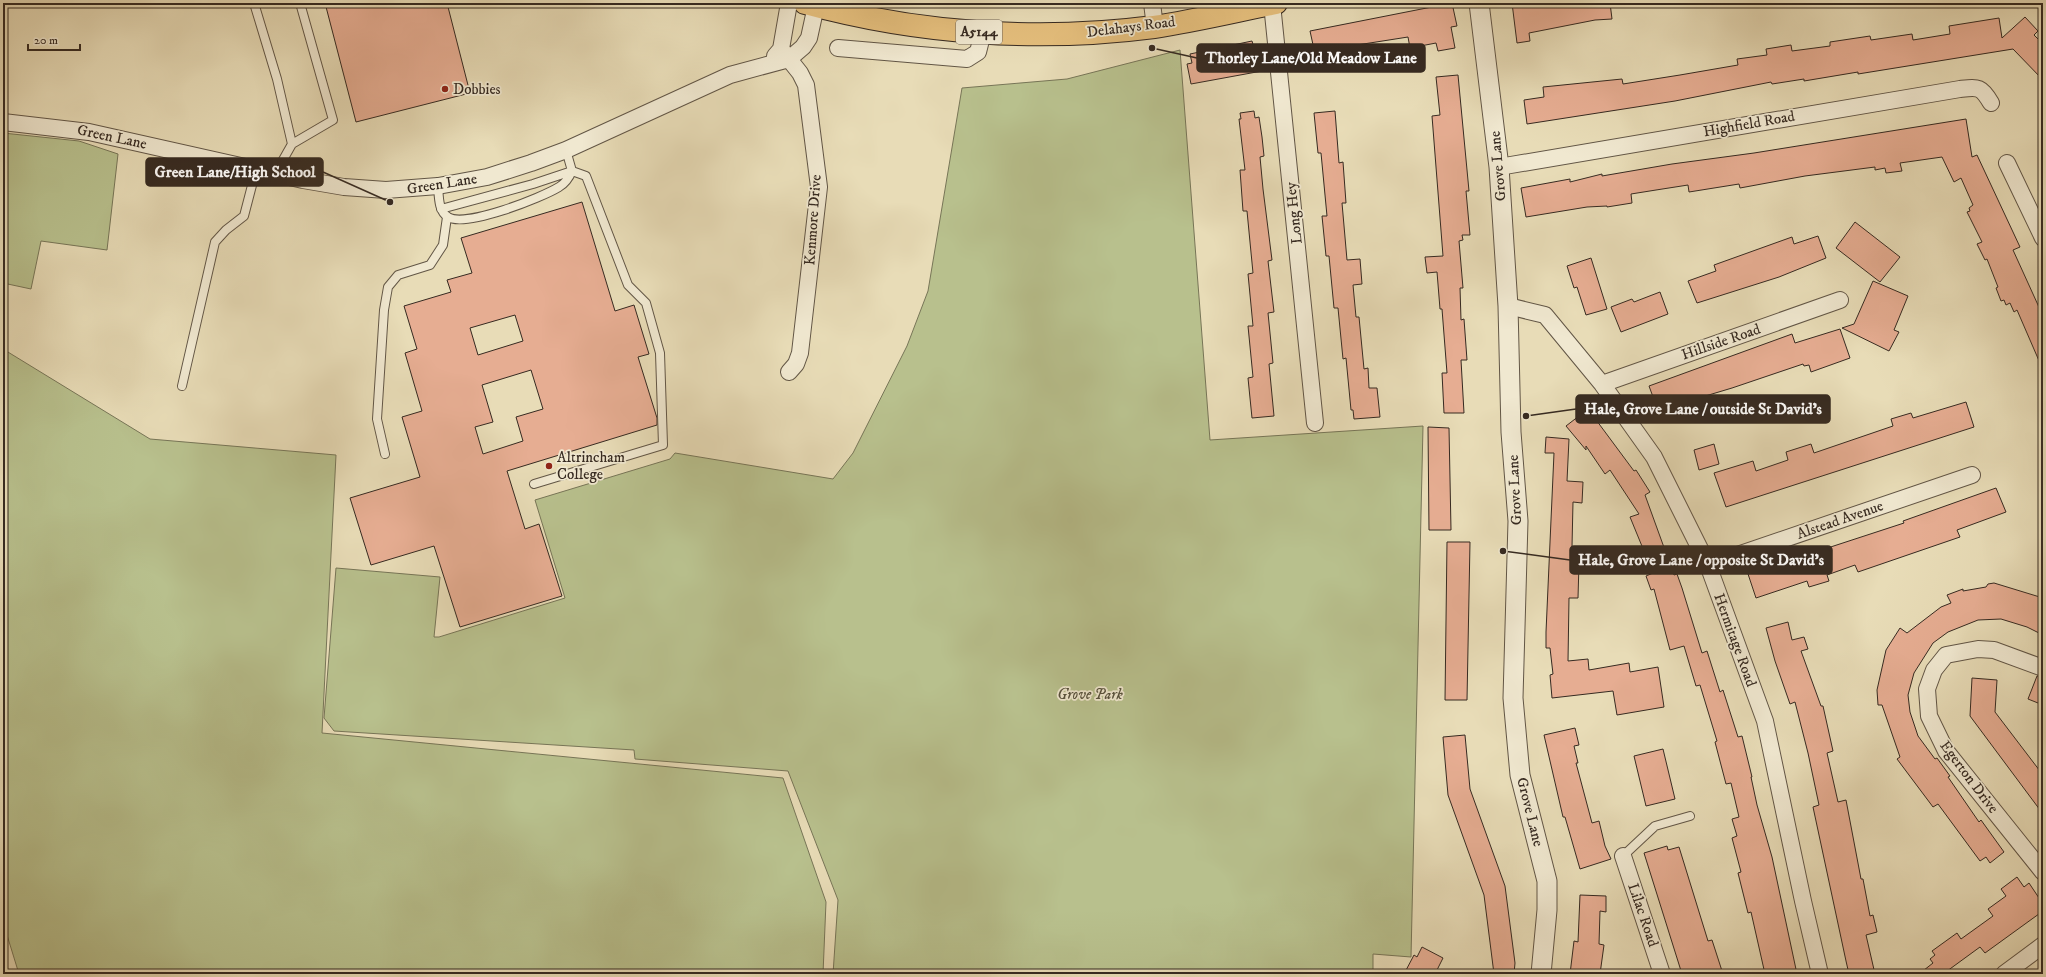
<svg xmlns="http://www.w3.org/2000/svg" width="2046" height="977" font-family="'IM FELL DW Pica',serif">
<style>
.green{fill:#b8c08d;stroke:#777557}
.building{fill:#e6ad92;stroke:#362a21;fill-rule:evenodd}
.lines{fill:none;stroke-linecap:round;stroke-linejoin:round}
.service-casing{stroke:#625646;stroke-width:10}
.minor-casing{stroke:#625646;stroke-width:18}
.tertiary-casing{stroke:#625646;stroke-width:21}
.primary-casing{stroke:#362a21;stroke-width:24}
.service{stroke:#f0e8d0;stroke-width:8}
.minor{stroke:#f0e8d0;stroke-width:16}
.tertiary{stroke:#f0e8d0;stroke-width:19}
.primary{stroke:#e4be7c;stroke-width:22}
.poi-dot{fill:#8f2418;stroke:#f0e8d0;stroke-width:1.5}
.labels{text-anchor:middle;dominant-baseline:central;stroke-width:3.5;stroke-linejoin:round;paint-order:stroke}
.shield{fill:#f0e8d0;stroke:#6e6356;stroke-width:1}
.shield-label{font-size:14px;font-weight:bold;fill:#362a21}
.street-label{font-size:15px;fill:#362a21;stroke:#f0e8d0}
.poi-label{font-size:15px;fill:#362a21;stroke:#f0e8d0;text-anchor:start}
.park-label{font-size:15px;font-style:italic;fill:#56503c;stroke:#f0e8d0}
.leader{fill:none;stroke:#362a21;stroke-width:1.5}
.callout-dot{fill:#362a21;stroke:#f0e8d0;stroke-width:1.5}
.callout{fill:#362a21;stroke:#362a21;stroke-width:1.5}
.callout-label{font-size:16px;text-anchor:middle;font-weight:bold;fill:#fff}
</style>
<rect width="100%" height="100%" fill="#e8dcb7"/>
<filter id="stains"><feTurbulence type="fractalNoise" baseFrequency=".005" numOctaves="4"/><feColorMatrix values="0 0 0 0 .2 0 0 0 0 .09 0 0 0 0 .02 0 0 0 .5 -.17"/></filter>
<radialGradient id="worn" r=".72"><stop offset=".6" stop-color="#630" stop-opacity="0"/><stop offset="1" stop-color="#630" stop-opacity=".3"/></radialGradient>
<path class="green" d="M 1180,50 L 1210,440 L 1423,426 L 1411,957 L 1373,954 L 1373,974 L 833,974 L 838,900 L 788,771 L 635,759 L 634,750 L 334,731 L 324,718 L 336,568 L 440,577 L 434,637 L 439,637 L 565,598 L 535,500 L 670,459 L 675,453 L 833,479 L 853,453 L 907,346 L 928,291 L 962,88 L 1067,79 Z
M 3,133 L 79,141 L 118,154 L 107,250 L 41,241 L 31,289 L 3,283 Z
M 3,349 L 150,439 L 336,455 L 322,733 L 783,778 L 826,902 L 823,974 L 19,974 L 3,922 Z"/>
<path class="building" d="M 325,3 L 447,3 L 470,93 L 356,122 Z
M 1452,3 L 1457,26 L 1451,27 L 1455,48 L 1438,51 L 1436,43 L 1410,48 L 1408,37 L 1357,45 L 1359,55 L 1317,63 L 1310,31 Z
M 1512,3 L 1610,3 L 1612,19 L 1595,20 L 1529,33 L 1530,41 L 1517,43 Z
M 2025,17 L 2038,31 L 2034,35 L 2043,44 L 2043,80 L 2013,49 L 1858,74 L 1858,72 L 1804,81 L 1804,79 L 1772,84 L 1771,82 L 1675,101 L 1527,124 L 1524,100 L 1544,97 L 1543,87 L 1622,79 L 1623,84 L 1680,75 L 1738,65 L 1737,59 L 1767,55 L 1766,49 L 1791,45 L 1792,51 L 1830,46 L 1830,42 L 1870,36 L 1871,40 L 1912,34 L 1913,40 L 1950,34 L 1949,26 L 1999,18 L 2002,38 Z
M 1252,41 L 1255,52 L 1258,51 L 1262,71 L 1191,84 L 1187,64 L 1192,63 L 1190,54 Z
M 1458,75 L 1469,191 L 1466,191 L 1470,235 L 1462,235 L 1463,240 L 1459,241 L 1463,288 L 1460,288 L 1461,320 L 1464,319 L 1467,360 L 1461,360 L 1464,413 L 1444,413 L 1442,373 L 1447,373 L 1442,309 L 1440,309 L 1437,272 L 1427,273 L 1425,257 L 1443,256 L 1432,116 L 1440,115 L 1436,77 Z
M 1254,111 L 1255,118 L 1259,117 L 1262,137 L 1264,156 L 1260,157 L 1263,189 L 1272,260 L 1268,261 L 1274,312 L 1268,313 L 1273,363 L 1269,364 L 1274,416 L 1252,418 L 1248,378 L 1253,377 L 1248,326 L 1253,326 L 1248,274 L 1253,273 L 1247,211 L 1243,211 L 1240,170 L 1245,170 L 1239,119 L 1241,119 L 1240,113 Z
M 1335,111 L 1339,163 L 1343,162 L 1346,203 L 1342,203 L 1347,260 L 1360,259 L 1362,284 L 1353,285 L 1356,317 L 1359,317 L 1364,369 L 1368,368 L 1369,388 L 1377,388 L 1380,417 L 1354,419 L 1353,410 L 1351,410 L 1346,358 L 1343,359 L 1338,308 L 1334,308 L 1329,256 L 1326,256 L 1322,216 L 1327,216 L 1321,153 L 1318,153 L 1314,113 Z
M 1966,119 L 1972,157 L 1977,155 L 2020,247 L 2013,250 L 2043,316 L 2043,370 L 2017,310 L 2014,312 L 2010,303 L 2006,305 L 2004,300 L 2001,301 L 1996,288 L 1998,287 L 1987,259 L 1985,260 L 1977,244 L 1982,242 L 1967,212 L 1970,211 L 1969,208 L 1973,205 L 1961,178 L 1954,182 L 1942,157 L 1900,163 L 1902,171 L 1886,173 L 1885,168 L 1875,170 L 1875,167 L 1805,176 L 1740,188 L 1739,184 L 1689,192 L 1688,185 L 1656,190 L 1631,194 L 1632,203 L 1607,207 L 1607,206 L 1587,207 L 1526,217 L 1521,188 L 1570,179 L 1570,182 L 1602,174 L 1602,176 L 1672,164 L 1754,153 Z
M 582,202 L 615,311 L 634,305 L 649,354 L 638,357 L 657,418 L 657,425 L 507,471 L 525,529 L 539,524 L 562,596 L 460,627 L 434,546 L 371,565 L 350,498 L 420,477 L 402,417 L 422,411 L 405,353 L 417,349 L 404,306 L 451,292 L 447,280 L 472,273 L 461,238 ZM 515,315 L 523,341 L 478,355 L 470,328 ZM 531,370 L 543,409 L 516,417 L 523,441 L 483,454 L 475,427 L 493,422 L 482,385 Z
M 1855,222 L 1900,257 L 1880,282 L 1836,248 Z
M 1818,236 L 1826,258 L 1779,277 L 1697,303 L 1688,281 L 1716,271 L 1714,265 L 1792,237 L 1794,244 Z
M 1591,258 L 1607,309 L 1586,315 L 1577,287 L 1574,288 L 1567,266 Z
M 1873,281 L 1908,296 L 1894,330 L 1899,332 L 1889,351 L 1842,328 L 1854,324 Z
M 1660,292 L 1668,314 L 1621,332 L 1611,307 L 1632,299 L 1634,302 Z
M 1840,329 L 1850,358 L 1811,372 L 1809,365 L 1804,366 L 1803,364 L 1732,388 L 1692,400 L 1691,399 L 1660,410 L 1658,405 L 1656,405 L 1649,386 L 1792,334 L 1795,343 Z
M 1966,402 L 1974,427 L 1726,507 L 1714,473 L 1753,461 L 1756,471 L 1788,460 L 1786,452 L 1811,444 L 1814,453 L 1893,426 L 1891,419 L 1911,413 L 1913,418 Z
M 1588,409 L 1634,471 L 1636,470 L 1650,492 L 1645,495 L 1674,575 L 1677,574 L 1682,588 L 1702,653 L 1707,651 L 1720,692 L 1723,690 L 1738,737 L 1742,736 L 1752,777 L 1751,777 L 1757,805 L 1772,857 L 1797,974 L 1765,974 L 1751,912 L 1748,913 L 1738,873 L 1741,872 L 1732,838 L 1737,836 L 1732,819 L 1739,817 L 1731,783 L 1726,784 L 1715,742 L 1717,741 L 1700,685 L 1696,686 L 1684,646 L 1670,650 L 1654,589 L 1651,590 L 1646,576 L 1653,573 L 1630,517 L 1639,514 L 1610,470 L 1605,474 L 1586,446 L 1586,450 L 1566,426 Z
M 1428,427 L 1449,428 L 1451,530 L 1429,530 Z
M 1546,437 L 1569,439 L 1567,481 L 1583,482 L 1582,503 L 1573,502 L 1572,547 L 1582,548 L 1581,563 L 1579,563 L 1578,598 L 1569,598 L 1568,661 L 1588,659 L 1589,670 L 1629,663 L 1630,672 L 1658,667 L 1664,707 L 1617,715 L 1613,691 L 1552,698 L 1550,675 L 1553,674 L 1550,648 L 1546,648 L 1546,632 L 1554,453 L 1545,453 Z
M 1714,444 L 1719,464 L 1699,470 L 1694,450 Z
M 1996,488 L 2006,512 L 1957,530 L 1960,537 L 1858,572 L 1855,565 L 1827,575 L 1829,581 L 1809,587 L 1807,581 L 1756,598 L 1748,574 L 1904,523 L 1903,521 Z
M 1447,542 L 1470,542 L 1467,700 L 1445,700 Z
M 1994,583 L 2043,598 L 2043,635 L 2027,627 L 2001,619 L 1978,620 L 1948,632 L 1933,643 L 1914,673 L 1908,695 L 1910,712 L 1918,736 L 1935,759 L 1937,758 L 1950,776 L 1948,777 L 1979,822 L 1981,820 L 2004,852 L 1990,863 L 1986,857 L 1980,861 L 1938,804 L 1933,807 L 1897,759 L 1900,757 L 1882,705 L 1878,705 L 1877,690 L 1886,650 L 1900,628 L 1907,633 L 1941,607 L 1951,603 L 1947,595 L 1963,589 L 1963,591 L 1986,587 L 1988,584 Z
M 1788,622 L 1792,640 L 1804,637 L 1808,649 L 1801,651 L 1821,706 L 1823,706 L 1833,751 L 1827,753 L 1838,802 L 1846,800 L 1861,879 L 1863,879 L 1870,916 L 1873,915 L 1877,932 L 1866,935 L 1875,974 L 1849,974 L 1846,961 L 1813,807 L 1819,805 L 1808,753 L 1795,702 L 1790,704 L 1775,661 L 1766,628 Z
M 2037,676 L 2043,677 L 2043,705 L 2028,699 Z
M 1972,678 L 1997,680 L 1995,712 L 2043,775 L 2043,814 L 1970,716 Z
M 1575,728 L 1579,745 L 1574,746 L 1578,763 L 1576,763 L 1592,823 L 1599,821 L 1605,846 L 1611,859 L 1580,869 L 1565,817 L 1563,817 L 1544,735 Z
M 1465,735 L 1470,789 L 1505,886 L 1515,963 L 1514,974 L 1494,974 L 1484,895 L 1448,795 L 1443,737 Z
M 1663,749 L 1675,799 L 1646,806 L 1634,756 Z
M 1667,846 L 1668,850 L 1679,847 L 1708,941 L 1712,940 L 1723,974 L 1682,974 L 1644,853 Z
M 2017,877 L 2024,887 L 2029,883 L 2043,904 L 2043,911 L 1985,953 L 1980,947 L 1943,974 L 1919,974 L 1933,963 L 1930,959 L 1935,955 L 1932,951 L 1957,933 L 1961,939 L 1993,916 L 1988,909 L 2006,896 L 2001,889 Z
M 1580,895 L 1606,896 L 1606,912 L 1600,911 L 1599,944 L 1604,945 L 1600,974 L 1570,974 L 1574,941 L 1578,942 Z
M 1422,947 L 1443,958 L 1435,974 L 1404,974 L 1414,955 L 1417,957 Z"/>
<g class="lines">
<g class="service-casing">
<path id="service" d="M 254,3 L 277,79 L 292,144 L 333,120 L 300,3
M 275,174 L 292,144
M 438,186 C 439,196 438,211 448,217 C 465,228 541,198 559,187 C 566,183 569,178 572,171 L 566,150
M 441,209 L 533,184 L 572,171 L 586,176 L 628,285 L 646,303 L 660,353 L 663,445 L 534,484
M 182,386 L 215,242 L 226,230 L 244,216 L 256,170
M 385,454 L 377,419 L 384,310 L 388,287 L 398,275 L 430,265 L 443,245 L 447,217
M 1623,856 L 1655,826 L 1690,816"/>
</g>
<g class="minor-casing">
<path id="minor" d="M 1152,3 L 1155,27
M 1272,4 L 1315,423
M 838,48 L 967,59 L 978,52 L 983,32
M 781,49 L 800,73 L 806,85 L 819,187 L 800,353 L 796,364 L 789,372
M 775,56 L 781,49 L 789,3
M 3,122 L 89,132 L 303,180 L 344,187 L 386,190 L 438,186 L 487,177 L 531,163 L 566,150 L 730,75 L 789,59 L 803,47 L 809,38 L 816,6
M 2007,163 L 2043,238
M 1499,167 L 1960,89 C 1978,87 1981,86 1991,103
M 1508,306 L 1545,315 L 1602,384 L 1654,457 L 1708,565 L 1765,721 L 1803,901 L 1820,974
M 1602,384 L 1840,300
M 1708,565 L 1972,475
M 2043,668 L 1994,650 L 1978,649 L 1946,655 L 1934,670 L 1927,689 L 1929,716 L 1946,751 L 2043,872
M 1623,856 L 1662,974
M 2004,974 L 2043,945"/>
</g>
<g class="tertiary-casing">
<path id="tertiary" d="M 1479,3 L 1499,167 L 1508,306 L 1511,432 L 1518,521 L 1513,698 L 1520,775 L 1547,881 L 1547,910 L 1541,974"/>
</g>
<g class="primary-casing">
<path id="primary" d="M 805,3 C 918,34 1039,42 1154,27 C 1195,21 1236,11 1276,3"/>
</g>
<use href="#service" class="service"/>
<use href="#minor" class="minor"/>
<use href="#tertiary" class="tertiary"/>
<use href="#primary" class="primary"/>
</g>
<g class="poi-dot">
<circle cx="445" cy="89" r="4"/>
<circle cx="549" cy="466" r="4"/>
</g>
<g class="labels">
<rect class="shield" x="956" y="20" width="46" height="24" rx="3"/>
<g class="shield-label">
<text x="979" y="32">A5144</text>
</g>
<g class="street-label">
<text transform="translate(1131 27) rotate(-7)">Delahays Road</text>
<text transform="translate(1749 124) rotate(-10)">Highfield Road</text>
<text transform="translate(112 137) rotate(12)">Green Lane</text>
<text transform="translate(1498 166) rotate(-95)">Grove Lane</text>
<text transform="translate(442 184) rotate(-9)">Green Lane</text>
<text transform="translate(1294 213) rotate(-96)">Long Hey</text>
<text transform="translate(813 220) rotate(-86)">Kenmore Drive</text>
<text transform="translate(1721 342) rotate(-19)">Hillside Road</text>
<text transform="translate(1515 490) rotate(-93)">Grove Lane</text>
<text transform="translate(1840 520) rotate(-19)">Alstead Avenue</text>
<text transform="translate(1735 640) rotate(70)">Hermitage Road</text>
<text transform="translate(1969 777) rotate(53)">Egerton Drive</text>
<text transform="translate(1530 812) rotate(76)">Grove Lane</text>
<text transform="translate(1643 915) rotate(71)">Lilac Road</text>
</g>
<g class="poi-label">
<text x="453" y="89">Dobbies</text>
<text x="557" y="457">Altrincham<tspan x="557" dy="17">College</tspan></text>
</g>
<g class="park-label">
<text x="1090" y="694">Grove Park</text>
</g>
</g>
<path class="leader" d="M1152 48L1197 58M390 202L323 172M1526 416L1576 409M1503 551L1570 560"/>
<g class="callout-dot">
<circle cx="1152" cy="48" r="4"/>
<circle cx="390" cy="202" r="4"/>
<circle cx="1526" cy="416" r="4"/>
<circle cx="1503" cy="551" r="4"/>
</g>
<g class="callout">
<rect x="1197" y="44" width="228" height="28" rx="4"/>
<rect x="146" y="158" width="177" height="28" rx="4"/>
<rect x="1576" y="395" width="254" height="28" rx="4"/>
<rect x="1570" y="546" width="262" height="28" rx="4"/>
</g>
<g class="callout-label">
<text x="1311" y="63">Thorley Lane/Old Meadow Lane</text>
<text x="235" y="177">Green Lane/High School</text>
<text x="1703" y="414">Hale, Grove Lane / outside St David's</text>
<text x="1701" y="565">Hale, Grove Lane / opposite St David's</text>
</g>
<rect width="2046" height="977" fill="none" stroke="#e8dcb7" stroke-width="16"/>
<rect x="4" y="4" width="2038" height="969" fill="none" stroke="#362a21" stroke-width="2"/>
<rect x="8" y="8" width="2030" height="961" fill="none" stroke="#362a21"/>
<path d="M28 44v6h52v-6" fill="none" stroke="#362a21" stroke-width="2"/>
<text x="34" y="44" font-size="12" fill="#362a21" stroke="#f0e8d0" stroke-width="3" paint-order="stroke">20 m</text>
<rect width="100%" height="100%" filter="url(#stains)"/>
<rect width="100%" height="100%" fill="url(#worn)"/>
</svg>
